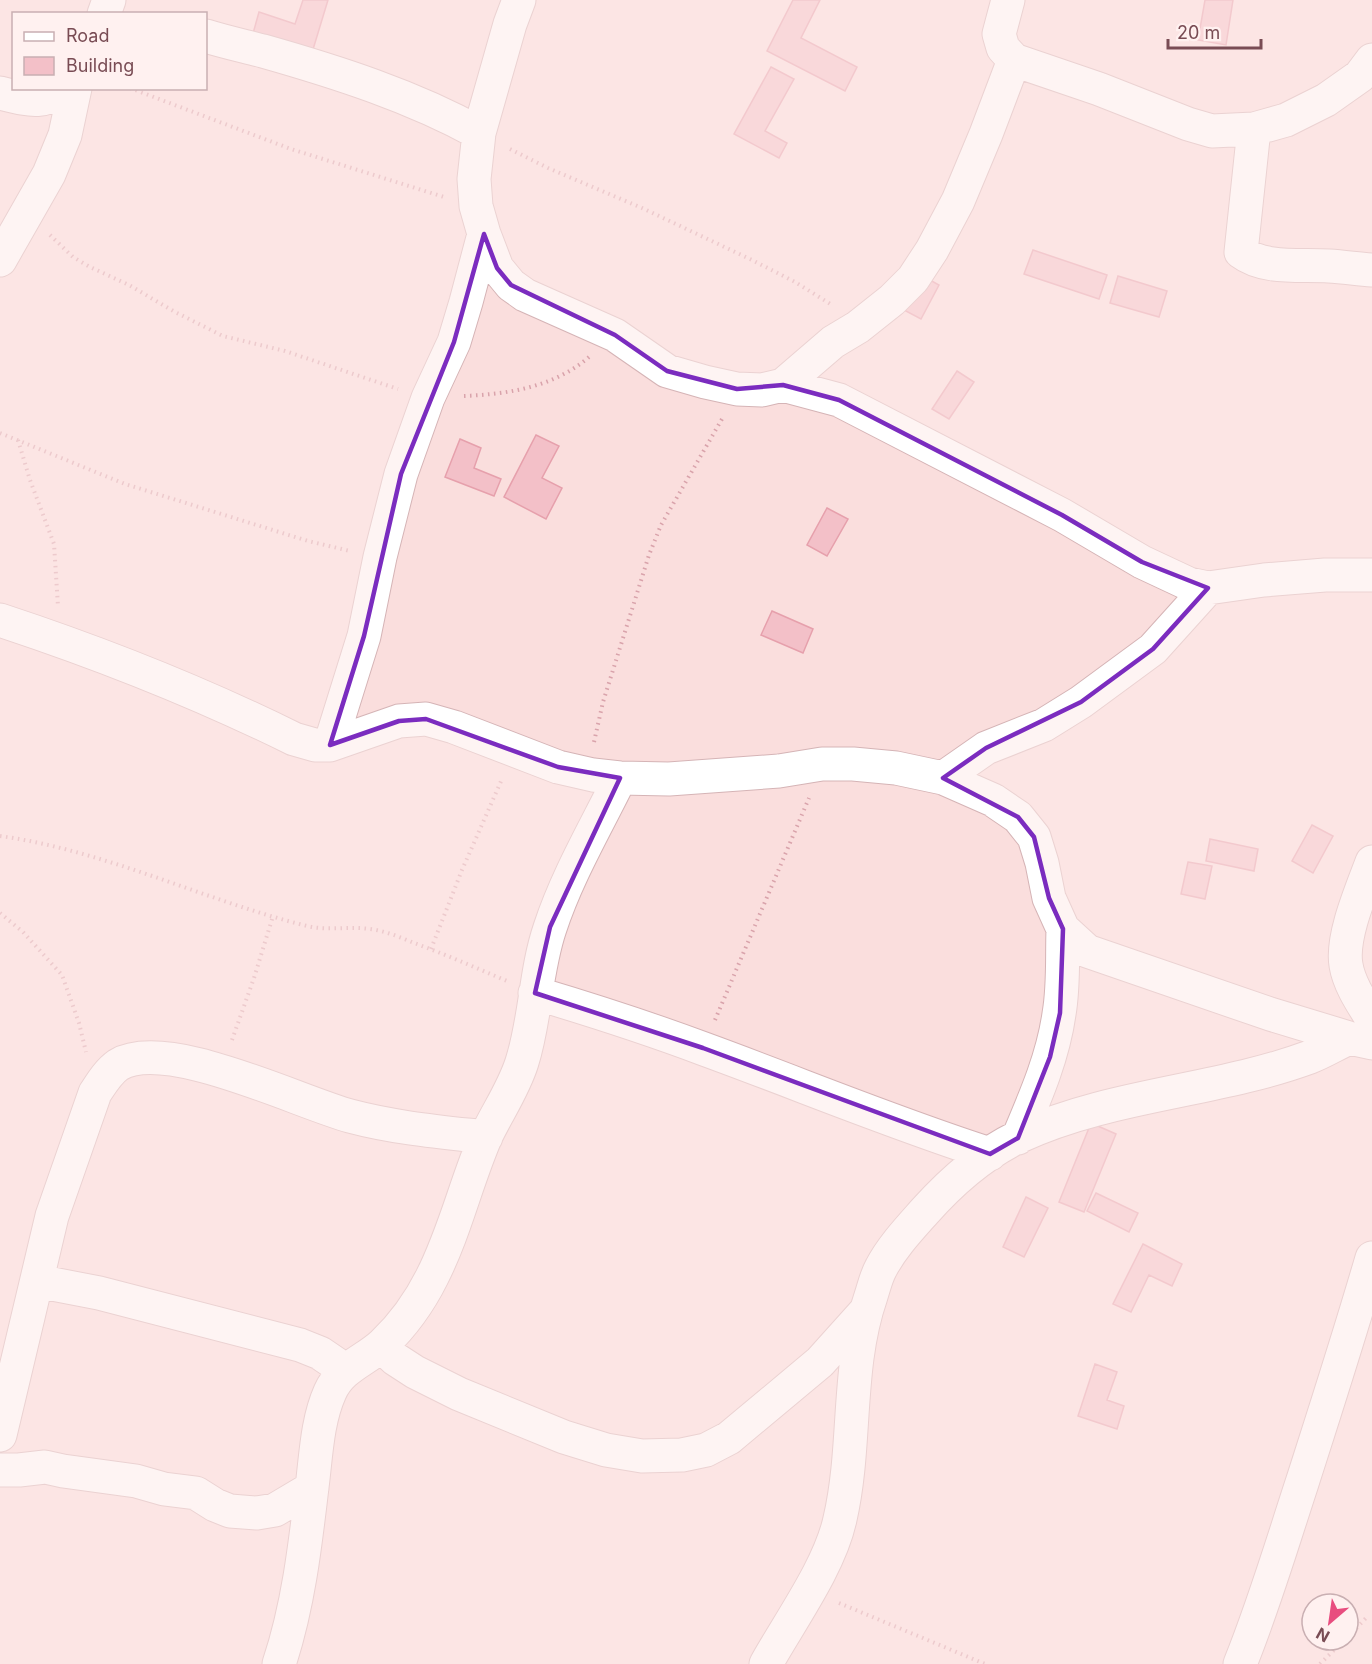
<svg xmlns="http://www.w3.org/2000/svg" width="1372" height="1664" font-family="Inter,sans-serif">
<style>
.residential{fill:#fadedd;fill-rule:evenodd}
.building{fill:#f3c0c8;stroke:#e6a0ac;stroke-width:1.5}
.lines{fill:none;stroke-linecap:round;stroke-linejoin:round}
.minor-casing{stroke:#d5b4b6;stroke-width:35}
.path{stroke:#d9a3ab;stroke-width:4;stroke-dasharray:1.5 4.5;stroke-linecap:butt}
.minor{stroke:#fff;stroke-width:33}
.marked{fill:none;stroke:#7b2cbf;stroke-width:4.5;stroke-linejoin:round}
</style>
<rect width="100%" height="100%" fill="#fdebe9"/>
<path class="residential" d="M 0,0 L 1372,0 L 1372,1664 L 0,1664 ZM 14,14 L 206,14 L 206,88 L 14,88 ZM 1312,1604 L 1348,1604 L 1348,1640 L 1312,1640 Z"/>
<path class="building" d="M 303,0 L 328,0 L 311,56 L 252,37 L 259,12 L 295,24 Z
M 793,0 L 820,0 L 801,38 L 857,67 L 845,91 L 767,51 Z
M 1205,0 L 1233,0 L 1226,45 L 1198,40 Z
M 771,67 L 794,79 L 765,131 L 787,143 L 779,158 L 734,134 Z
M 1033,250 L 1107,275 L 1099,299 L 1024,274 Z
M 921,275 L 939,285 L 921,319 L 902,309 Z
M 1118,276 L 1167,291 L 1159,317 L 1110,303 Z
M 957,371 L 974,382 L 949,419 L 932,409 Z
M 536,435 L 559,446 L 542,478 L 562,488 L 546,519 L 504,497 Z
M 460,439 L 481,448 L 474,468 L 501,479 L 494,496 L 445,477 Z
M 827,508 L 848,519 L 827,556 L 807,545 Z
M 772,611 L 813,629 L 803,653 L 761,635 Z
M 1312,825 L 1333,836 L 1313,873 L 1292,861 Z
M 1210,839 L 1258,849 L 1254,871 L 1206,861 Z
M 1188,862 L 1212,866 L 1205,899 L 1181,894 Z
M 1091,1123 L 1116,1134 L 1084,1212 L 1059,1202 Z
M 1096,1193 L 1138,1213 L 1129,1232 L 1087,1211 Z
M 1026,1197 L 1048,1208 L 1024,1257 L 1003,1247 Z
M 1143,1244 L 1182,1264 L 1172,1286 L 1149,1275 L 1131,1312 L 1113,1304 Z
M 1095,1364 L 1117,1372 L 1107,1400 L 1124,1406 L 1117,1429 L 1078,1416 Z"/>
<g class="lines">
<g class="minor-casing">
<path id="minor" d="M 519,0 L 510,24 L 479,133 L 474,179 L 476,206 L 484,234 L 497,268 L 511,285 L 525,295 L 615,335 L 667,371 L 705,382 L 737,389 L 762,390 L 783,385 L 833,342 L 858,327 L 892,300 L 913,279 L 932,250 L 958,201 L 986,134 L 1014,60
M 1008,0 L 999,34 L 1003,48 L 1014,60 L 1099,89 L 1188,124 L 1212,131 L 1254,129 L 1286,120 L 1326,100 L 1360,76 L 1372,60
M 104,14 L 109,0
M 206,36 C 225,42 244,46 263,51 C 337,72 412,96 479,133
M 0,93 C 33,101 40,104 71,88
M 1254,129 L 1241,252 C 1265,270 1301,264 1329,266 C 1344,267 1358,269 1372,270
M 0,260 L 49,174 L 65,135 L 75,88
M 783,385 L 839,400 L 1062,515 L 1142,562 L 1189,584 L 1208,588 L 1264,580 L 1325,575 L 1372,575
M 0,620 C 100,653 199,692 294,739 L 315,745 L 330,745 L 399,721 L 426,719 L 454,727 L 558,767 L 593,775 L 620,778 L 669,779 L 779,771 L 822,764 L 853,764 L 896,768 L 943,778 L 993,800 L 1018,817 L 1034,837 L 1042,863 L 1049,898 L 1063,929 L 1087,951 L 1270,1014 L 1349,1038 L 1372,1043
M 330,745 L 364,636 L 380,557 L 401,474 L 428,398 L 454,342 L 466,302 L 484,234
M 943,778 L 986,748 L 1044,725 L 1081,702 L 1153,649 L 1208,588
M 1372,862 C 1362,889 1341,937 1346,965 C 1349,984 1362,1003 1372,1019
M 535,993 C 592,1010 648,1028 704,1049 C 800,1084 893,1123 990,1154
M 1018,1138 C 1035,1098 1053,1057 1059,1014 C 1064,986 1062,957 1063,929
M 37,1281 L 99,1293 L 300,1345 L 320,1353 L 345,1370
M 381,1346 L 395,1359 L 415,1372 L 459,1394 L 564,1437 L 606,1450 L 642,1456 L 682,1455 L 706,1450 L 729,1438 L 820,1362 L 864,1313
M 0,1435 L 52,1216 L 95,1093 C 101,1084 108,1072 118,1065 C 166,1036 298,1102 350,1116 C 395,1128 441,1132 486,1137
M 0,1470 L 19,1470 L 45,1467 L 63,1471 L 136,1481 L 164,1489 L 196,1493 L 215,1505 L 230,1511 L 257,1513 L 275,1510 L 312,1488
M 279,1664 C 298,1607 305,1547 312,1487 C 316,1456 317,1421 330,1392 C 341,1367 365,1361 383,1344 C 403,1325 420,1301 432,1277 C 455,1232 466,1182 486,1136 C 498,1111 514,1088 522,1062 C 536,1018 535,972 550,928 C 567,876 596,827 620,778
M 766,1664 C 790,1621 830,1566 840,1519 C 857,1445 846,1368 871,1296 C 874,1287 876,1277 881,1268 C 892,1247 909,1229 925,1211 C 950,1183 983,1154 1018,1137 C 1110,1094 1215,1092 1310,1057 C 1323,1052 1336,1044 1349,1038
M 1240,1664 C 1264,1605 1282,1544 1302,1483 C 1326,1408 1350,1334 1372,1258"/>
</g>
<path class="path" d="M 130,88 L 291,149 L 444,197
M 510,149 L 548,168 L 642,208 L 752,260 L 795,282 L 832,305
M 50,235 L 73,257 L 90,267 L 129,285 L 175,312 L 223,336 L 285,351 L 398,389
M 464,396 C 509,394 554,387 589,357
M 0,433 L 125,484 L 308,541 L 350,551
M 18,440 L 30,480 L 54,544 L 58,606
M 594,742 L 603,702 L 649,555 L 661,525 L 722,419
M 0,836 C 107,851 203,900 307,926 C 328,931 349,926 370,929 C 385,931 400,937 414,943 C 445,954 476,968 507,981
M 0,913 L 23,932 L 62,975 L 79,1023 L 86,1052
M 431,949 L 462,870 L 502,779
M 715,1020 L 809,798
M 232,1040 L 254,978 L 273,916
M 839,1603 L 985,1664
M 1348,1637 L 1366,1618
M 1320,1664 L 1344,1640"/>
<use href="#minor" class="minor"/>
</g>
<path d="M0 0H1372V1664H0ZM 484,234 L 497,268 L 511,285 L 615,335 L 667,371 L 737,389 L 783,385 L 839,400 L 1062,515 L 1142,562 L 1208,588 L 1153,649 L 1081,702 L 986,748 L 943,778 L 1018,817 L 1034,837 L 1049,898 L 1063,929 L 1060,1013 L 1050,1057 L 1018,1138 L 990,1154 L 703,1048 L 535,993 L 550,927 L 620,778 L 558,767 L 426,719 L 399,721 L 330,745 L 364,636 L 401,474 L 454,342 Z" fill="#fdebe9" fill-opacity=".55" fill-rule="evenodd"/>
<path class="marked" d="M 484,234 L 497,268 L 511,285 L 615,335 L 667,371 L 737,389 L 783,385 L 839,400 L 1062,515 L 1142,562 L 1208,588 L 1153,649 L 1081,702 L 986,748 L 943,778 L 1018,817 L 1034,837 L 1049,898 L 1063,929 L 1060,1013 L 1050,1057 L 1018,1138 L 990,1154 L 703,1048 L 535,993 L 550,927 L 620,778 L 558,767 L 426,719 L 399,721 L 330,745 L 364,636 L 401,474 L 454,342 Z"/>
<rect x="12" y="12" width="195" height="78" fill="#fff1f0" stroke="#c9afb2" stroke-width="1.5"/>
<rect x="24" y="32" width="30" height="9" fill="#ffffff" stroke="#c9afb2" stroke-width="1.5"/>
<text x="66" y="42" font-size="18" fill="#794c54">Road</text>
<rect x="24" y="57" width="30" height="18" fill="#f3c0c8" stroke="#c9afb2" stroke-width="1.5"/>
<text x="66" y="72" font-size="18" fill="#794c54">Building</text>
<g transform="translate(1330 1622) rotate(209)"><circle r="28" fill="#fff1f0" stroke="#c9afb2" stroke-width="1.5"/>
<path d="M0-4.5L10 22L0 15L-10 22Z" fill="#e84d7f"/>
<text y="-9" font-size="16" font-weight="bold" text-anchor="middle" fill="#794c54">N</text>
</g>
<path d="M1168 39v9h93v-9" fill="none" stroke="#794c54" stroke-width="3"/>
<text x="1177" y="39" font-size="18" fill="#794c54" stroke="#fff1f0" stroke-width="4.5" paint-order="stroke">20 m</text>
</svg>
